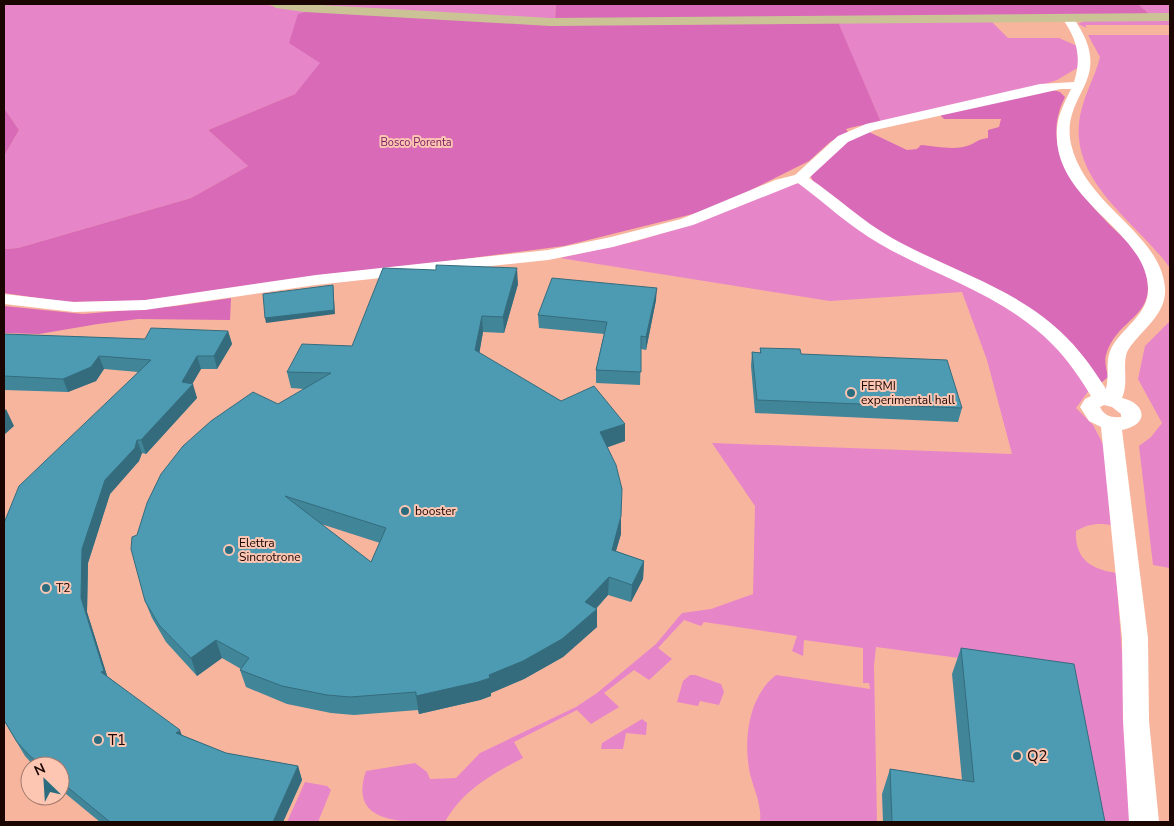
<svg xmlns="http://www.w3.org/2000/svg" width="1174" height="826" font-family="'Nunito Sans',sans-serif">
<style>
.green{fill:#e785c9}
.forest{fill:#d86ab8}
.lines{fill:none;stroke-linecap:round;stroke-linejoin:round}
.minor{fill:#fff;fill-rule:evenodd}
.major{fill:#cbc396;fill-rule:evenodd}
.wall{fill:#418599;fill-rule:evenodd}
.shaded-wall{fill:#356c7d}
.building{fill:#4c9bb2;stroke:#356c7d;fill-rule:evenodd}
.poi-dot{fill:#2b6d7f;stroke:#fcc6b3;stroke-width:2}
.labels{text-anchor:middle;dominant-baseline:central;stroke-width:4;stroke-linejoin:round;paint-order:stroke}
.far-park-label{font-size:11px;fill:#7a1662;stroke:#fcc6b3}
.poi-label{font-size:12px;fill:#1a0501;stroke:#fcc6b3;text-anchor:start}
.near-poi-label{font-size:15px;fill:#1a0501;stroke:#fcc6b3;text-anchor:start}
</style>
<rect width="100%" height="100%" fill="#f8b59e"/>
<path class="green" d="M 4,4 L 261,4 L 309,11 L 321,63 L 295,94 L 208,130 L 248,166 L 191,198 L 18,248 L 4,249 L 4,156 L 19,130 L 4,108 Z
M 292,4 L 556,4 L 555,19 L 316,7 Z
M 1138,4 L 1170,4 L 1170,14 L 1149,14 Z
M 1170,20 L 1170,25 L 1085,25 L 1087,28 L 1078,24 L 1084,21 Z
M 991,21 L 1008,38 L 1059,38 L 1077,46 L 1079,67 L 1057,80 L 1039,86 L 881,122 L 838,23 Z
M 1088,35 L 1170,35 L 1170,268 C 1138,223 1073,185 1079,123 C 1081,100 1095,78 1100,57 Z
M 792,183 L 800,184 L 1040,327 L 1090,389 L 1076,408 L 1093,425 L 1104,446 L 1111,525 C 1096,523 1089,524 1076,531 C 1075,559 1090,569 1116,573 L 1123,667 L 1123,708 L 1135,822 L 1098,822 L 1065,672 L 876,647 L 874,666 L 877,822 L 760,822 C 762,805 754,790 750,774 C 743,740 748,697 776,675 L 870,689 L 869,683 L 863,683 L 863,648 L 804,640 L 803,656 L 792,651 L 797,636 L 704,622 L 701,626 L 684,620 L 658,648 L 672,659 L 649,680 L 634,670 L 604,693 L 619,707 L 591,724 L 577,710 L 514,742 L 523,758 C 492,774 462,791 445,822 C 406,822 347,826 366,771 L 415,763 L 427,772 L 430,779 L 456,778 L 480,753 L 576,707 L 597,693 L 656,644 L 682,613 L 711,609 L 753,594 L 755,506 L 712,443 L 1012,454 L 987,360 L 962,292 L 830,301 L 560,258 L 637,241 L 704,220 Z
M 1170,321 L 1170,568 L 1153,565 L 1139,446 L 1151,437 L 1162,423 L 1138,379 L 1145,346 Z
M 690,675 L 695,675 L 721,684 L 724,692 L 719,705 L 700,701 L 698,706 L 677,702 L 683,681 Z
M 642,719 L 647,723 L 646,735 L 626,733 L 623,749 L 601,749 L 602,743 Z
M 305,782 L 327,786 L 331,790 L 318,822 L 287,822 Z"/>
<path class="forest" d="M 556,4 L 1138,4 L 1149,14 L 555,19 Z
M 309,11 L 532,24 L 838,22 L 881,122 C 869,125 858,125 846,129 L 848,132 L 830,142 L 809,161 L 713,209 L 564,246 L 140,301 L 64,302 L 4,293 L 4,249 L 18,248 L 191,198 L 248,166 L 208,130 L 295,94 L 320,63 L 289,43 L 298,14 Z
M 1050,89 L 1060,92 L 1065,97 C 1039,148 1077,191 1111,226 C 1122,237 1137,249 1143,264 C 1163,318 1117,315 1106,355 C 1104,361 1107,371 1108,377 L 1101,383 L 1073,344 L 879,233 L 813,181 L 810,175 L 837,147 L 867,131 L 907,150 L 917,149 L 921,145 C 935,146 956,151 970,145 C 979,141 976,140 988,138 L 988,130 L 999,127 L 1001,119 L 944,119 L 940,115 Z
M 4,108 L 19,130 L 4,156 Z
M 231,298 L 230,320 L 138,319 L 98,324 L 39,334 L 4,333 L 4,306 L 83,314 L 176,306 Z"/>
<g class="lines">
<path class="minor" d="M 1068,15 L 1072,16 C 1119,81 1060,91 1071,144 C 1085,206 1161,233 1165,288 C 1167,316 1139,331 1127,352 C 1122,367 1129,382 1122,398 C 1145,403 1151,424 1122,430 L 1148,638 L 1149,721 L 1159,822 L 1129,822 L 1123,721 L 1122,638 L 1101,427 L 1089,421 L 1080,407 L 1085,399 L 1091,396 C 1080,378 1068,360 1053,345 C 1006,296 937,277 880,244 C 850,227 825,203 798,183 L 693,225 L 613,247 L 548,260 L 316,285 L 145,310 L 74,312 L 4,304 L 4,294 L 74,302 L 145,300 L 316,275 L 548,250 L 611,237 L 681,219 L 775,180 L 795,175 L 838,136 L 866,124 L 1040,84 L 1074,82 C 1082,57 1077,39 1062,18 ZM 1061,89 L 1071,89 C 1065,102 1058,114 1057,128 C 1051,202 1146,228 1148,288 C 1149,313 1125,326 1113,345 C 1104,360 1110,373 1106,389 C 1094,370 1082,353 1067,338 C 1020,289 949,270 892,238 C 862,221 837,197 809,178 L 848,142 L 875,130 ZM 1104,405 L 1112,407 L 1121,414 L 1121,417 C 1112,418 1104,416 1100,407 Z"/>
<path class="major" d="M 269,4 L 304,4 L 550,18 L 1170,13 L 1170,21 L 550,26 L 305,12 L 276,8 Z"/>
</g>
<path class="wall" d="M 518,284 L 504,333 L 483,332 L 479,353 L 561,401 L 625,424 L 625,441 L 607,447 L 621,534 L 616,551 L 644,561 L 643,579 L 631,602 L 608,595 L 596,609 L 597,627 L 563,657 L 524,679 L 491,693 L 491,696 L 480,700 L 419,714 L 418,710 L 354,715 L 331,713 L 287,704 L 246,687 L 240,670 L 241,669 L 222,658 L 197,676 L 166,642 L 152,618 L 145,601 L 137,535 L 278,404 L 304,389 L 291,388 L 287,372 L 352,346 ZM 321,524 L 380,543 L 371,562 Z
M 656,300 L 646,350 L 641,349 L 640,385 L 596,383 L 596,370 L 604,334 L 539,328 L 538,315 Z
M 228,331 L 232,344 L 217,369 L 201,369 L 192,384 L 197,398 L 146,454 L 142,453 L 139,461 L 110,494 L 88,563 L 87,612 L 107,676 L 182,735 L 226,753 L 298,766 L 302,780 L 283,822 L 100,822 L 60,789 L 60,766 L 34,766 L 25,756 L 4,721 L 4,523 L 138,372 L 104,369 L 96,381 L 68,392 L 4,390 L 4,334 L 145,339 Z
M 760,348 L 801,354 L 962,408 L 958,422 L 755,413 L 751,366 L 752,352 L 760,353 Z
M 961,648 L 1105,822 L 883,822 L 882,794 L 890,769 L 962,780 L 952,674 Z"/>
<path class="shaded-wall" d="M 517,268 L 518,284 L 504,333 L 503,317 Z
M 333,285 L 335,314 L 266,323 L 265,318 Z
M 657,288 L 656,300 L 646,350 L 646,337 Z
M 482,316 L 483,332 L 477,367 L 475,350 Z
M 228,331 L 232,344 L 217,369 L 214,356 Z
M 99,356 L 104,369 L 96,381 L 68,392 L 63,379 Z
M 197,356 L 201,369 L 190,388 L 193,384 L 197,398 L 146,454 L 141,440 L 182,382 Z
M 6,409 L 14,426 L 4,435 L 4,411 Z
M 625,424 L 625,441 L 600,450 L 600,432 Z
M 137,440 L 142,453 L 139,461 L 110,494 L 88,563 L 87,612 L 110,685 L 101,672 L 81,598 L 82,549 L 105,480 Z
M 621,516 L 621,534 L 611,567 L 612,550 Z
M 644,561 L 643,579 L 631,602 L 632,585 Z
M 609,577 L 608,595 L 588,617 L 597,609 L 597,627 L 563,657 L 524,679 L 491,693 L 491,696 L 480,700 L 419,714 L 416,696 L 585,602 Z
M 216,640 L 222,658 L 197,676 L 191,658 Z
M 180,730 L 185,744 L 176,733 Z
M 298,766 L 302,780 L 283,822 L 273,822 Z"/>
<path class="building" d="M 436,265 L 517,268 L 503,317 L 482,316 L 475,350 L 561,401 L 594,386 L 625,424 L 600,432 L 616,465 L 622,489 L 621,516 L 612,550 L 644,561 L 632,585 L 609,577 L 585,602 L 597,609 L 562,639 L 523,661 L 489,675 L 490,678 L 478,682 L 416,696 L 416,692 L 350,697 L 327,695 L 282,686 L 240,670 L 249,658 L 216,640 L 191,658 L 159,625 L 145,601 L 131,549 L 132,537 L 137,535 L 147,503 L 161,474 L 183,446 L 211,421 L 253,392 L 278,404 L 331,373 L 287,372 L 302,344 L 352,346 L 383,268 L 436,270 ZM 285,496 L 386,528 L 371,562 Z
M 552,278 L 657,288 L 646,337 L 641,336 L 641,372 L 596,370 L 607,322 L 538,315 Z
M 333,285 L 334,310 L 265,318 L 263,294 Z
M 151,328 L 228,331 L 214,356 L 197,356 L 182,382 L 193,384 L 141,440 L 137,440 L 135,448 L 105,480 L 82,549 L 81,598 L 104,671 L 101,672 L 180,730 L 176,733 L 226,753 L 298,766 L 273,822 L 110,822 L 60,781 L 60,766 L 42,766 L 29,755 L 17,742 L 4,720 L 4,523 L 19,486 L 151,360 L 99,356 L 91,367 L 63,379 L 4,376 L 4,334 L 145,339 Z
M 760,348 L 800,349 L 801,354 L 947,360 L 962,408 L 757,400 L 752,352 L 761,353 Z
M 961,648 L 1074,664 L 1105,822 L 892,822 L 890,769 L 974,782 Z"/>
<g class="poi-dot">
<circle cx="851" cy="393" r="5"/>
<circle cx="405" cy="511" r="5"/>
<circle cx="229" cy="550" r="5"/>
<circle cx="46" cy="588" r="5"/>
<circle cx="98" cy="740" r="5"/>
<circle cx="1017" cy="756" r="5"/>
</g>
<g class="labels">
<g class="far-park-label">
<text x="416" y="142">Bosco Porenta</text>
</g>
<g class="poi-label">
<text x="861" y="386">FERMI<tspan x="861" dy="14">experimental hall</tspan></text>
<text x="415" y="511">booster</text>
<text x="239" y="543">Elettra<tspan x="239" dy="14">Sincrotrone</tspan></text>
<text x="56" y="588">T2</text>
</g>
<g class="near-poi-label">
<text x="108" y="740">T1</text>
<text x="1027" y="756">Q2</text>
</g>
</g>
<rect width="1174" height="826" fill="none" stroke="#1a0501" stroke-width="10"/>
<g transform="translate(45 781) rotate(335)"><circle r="24" fill="#fcc6b3" stroke="#a2796c"/>
<path d="M0-4L9 19L0 12L-9 19Z" fill="#2b6d7f"/>
<text y="-8" font-size="14" font-weight="bold" text-anchor="middle" fill="#1a0501">N</text>
</g>
</svg>
